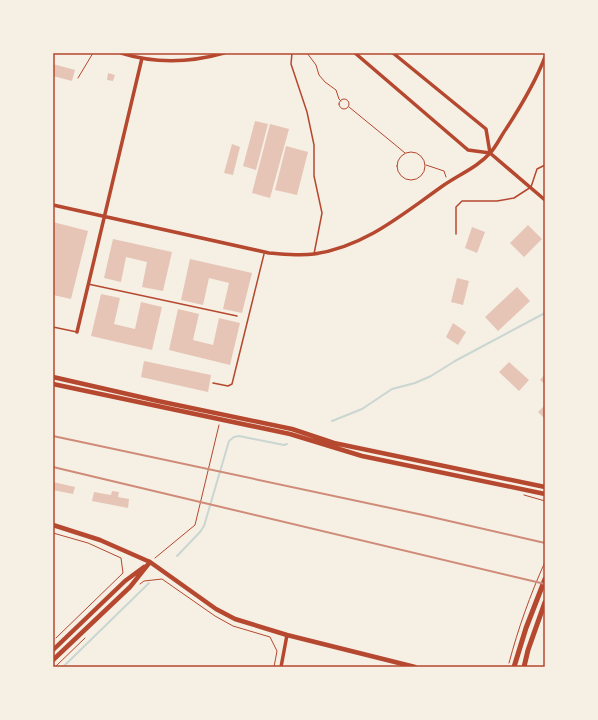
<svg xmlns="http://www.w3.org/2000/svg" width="598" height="720" font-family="'Nunito Sans',sans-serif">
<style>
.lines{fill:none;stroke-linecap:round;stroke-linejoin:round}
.stream{stroke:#c9d6d2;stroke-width:2}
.building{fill:#e6c5b7}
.path{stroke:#b5482f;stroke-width:1}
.service{stroke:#b5482f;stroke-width:1.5}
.minor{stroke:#b5482f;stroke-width:3.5}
.tertiary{stroke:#b5482f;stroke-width:4.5}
.secondary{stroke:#b5482f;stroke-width:5}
.rail{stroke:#cf8b77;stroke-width:2}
.neatline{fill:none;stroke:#b5482f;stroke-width:1.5}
</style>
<rect width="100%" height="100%" fill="#f6efe4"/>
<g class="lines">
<path class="stream" d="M 332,421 L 362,409 L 392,389 L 415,383 L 431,376 L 455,361 L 545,313
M 177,556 L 200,532 L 204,526 L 229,441 L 234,437 L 239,436 L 284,445 L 287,444
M 63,667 L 149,583"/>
</g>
<path class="building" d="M 53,64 L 75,70 L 72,81 L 53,76 Z
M 108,73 L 115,75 L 113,81 L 107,80 Z
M 255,121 L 268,124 L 256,170 L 243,166 Z
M 270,124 L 289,129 L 270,198 L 252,193 Z
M 232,144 L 240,147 L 233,175 L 224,173 Z
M 286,146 L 308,152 L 297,195 L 275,190 Z
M 53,222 L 88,231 L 71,299 L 53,295 Z
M 528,225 L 542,239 L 524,257 L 510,243 Z
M 472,227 L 485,232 L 477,253 L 465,248 Z
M 113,239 L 172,252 L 163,291 L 142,287 L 147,262 L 126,257 L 121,282 L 104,278 Z
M 190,259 L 252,273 L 242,313 L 223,309 L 229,283 L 209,278 L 203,305 L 181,300 Z
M 457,278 L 469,281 L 463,305 L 451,302 Z
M 517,287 L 530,301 L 498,331 L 485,317 Z
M 101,294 L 120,298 L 114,324 L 135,329 L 141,302 L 162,307 L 152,350 L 91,336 Z
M 178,309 L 199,314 L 193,340 L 213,345 L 219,318 L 240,323 L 230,365 L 169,350 Z
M 453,323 L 466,332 L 458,345 L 446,337 Z
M 144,361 L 211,375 L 208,392 L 141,377 Z
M 509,362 L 529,380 L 519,391 L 499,372 Z
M 545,374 L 545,384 L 540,380 Z
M 545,405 L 545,419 L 538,412 Z
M 53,482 L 75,487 L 73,494 L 53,490 Z
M 112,491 L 119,492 L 118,497 L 129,499 L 128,508 L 92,501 L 94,492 L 111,495 Z"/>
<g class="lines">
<path class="path" d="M 307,53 L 316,65 L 319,75 L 325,82 L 336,90 L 339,99 L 341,101
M 78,78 L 93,53
M339 104a5 5 0 1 1 10 0a5 5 0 1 1-10 0Z
M 349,107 L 393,143 L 405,153
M397 166a14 14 0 1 1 28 0a14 14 0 1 1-28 0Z
M 426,165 L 444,171 L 446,177
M 524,495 L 545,501
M 53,533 L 88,543 L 121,558 L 123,573 L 56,638
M 155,558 L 195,525 L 219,425
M 140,584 L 144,581 L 162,579 L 215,616 L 233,626 L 270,637 L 277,651 L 274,667
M 509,663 C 518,629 530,595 545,562
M 55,667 L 85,638"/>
<path class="service" d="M 292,53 L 291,64 L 307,112 L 314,145 L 314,176 L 322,213 L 314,254
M 456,234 L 456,207 L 462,201 L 497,201 L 514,198 L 531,187 L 537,169 L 545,165
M 88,284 L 237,316
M 53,327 L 77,332
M 213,383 L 228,386 L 232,384 L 264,254"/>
<path class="minor" d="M 121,53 C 156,64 189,63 224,53
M 355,53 L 468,150 L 490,153 L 545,200
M 393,53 L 486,129 L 490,153
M 53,205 L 269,253 C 284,254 299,256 314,254 C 365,247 404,213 444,185 C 460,174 478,167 491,152 C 497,145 501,136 506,129 C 521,106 535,83 545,57
M 77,332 L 142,58
M 281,667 L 287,635"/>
<path class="tertiary" d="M 53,377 L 158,401 L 292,429 L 334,443 L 545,487
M 53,384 L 290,434 L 362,456 L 545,494
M 53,525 L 100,540 L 150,562 L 216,609 L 235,619 L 287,635 L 415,667
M 53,650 L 125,581 L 144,567
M 53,660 L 130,587 L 150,562"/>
<path class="secondary" d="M 514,667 L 526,628 L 545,579
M 524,667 L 528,650 L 545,602"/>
<path class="rail" d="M 53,436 L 423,515 L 545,543
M 53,467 L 545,584"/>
</g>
<rect width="598" height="720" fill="none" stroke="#f6efe4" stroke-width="108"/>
<rect x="54" y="54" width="490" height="612" class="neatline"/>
</svg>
